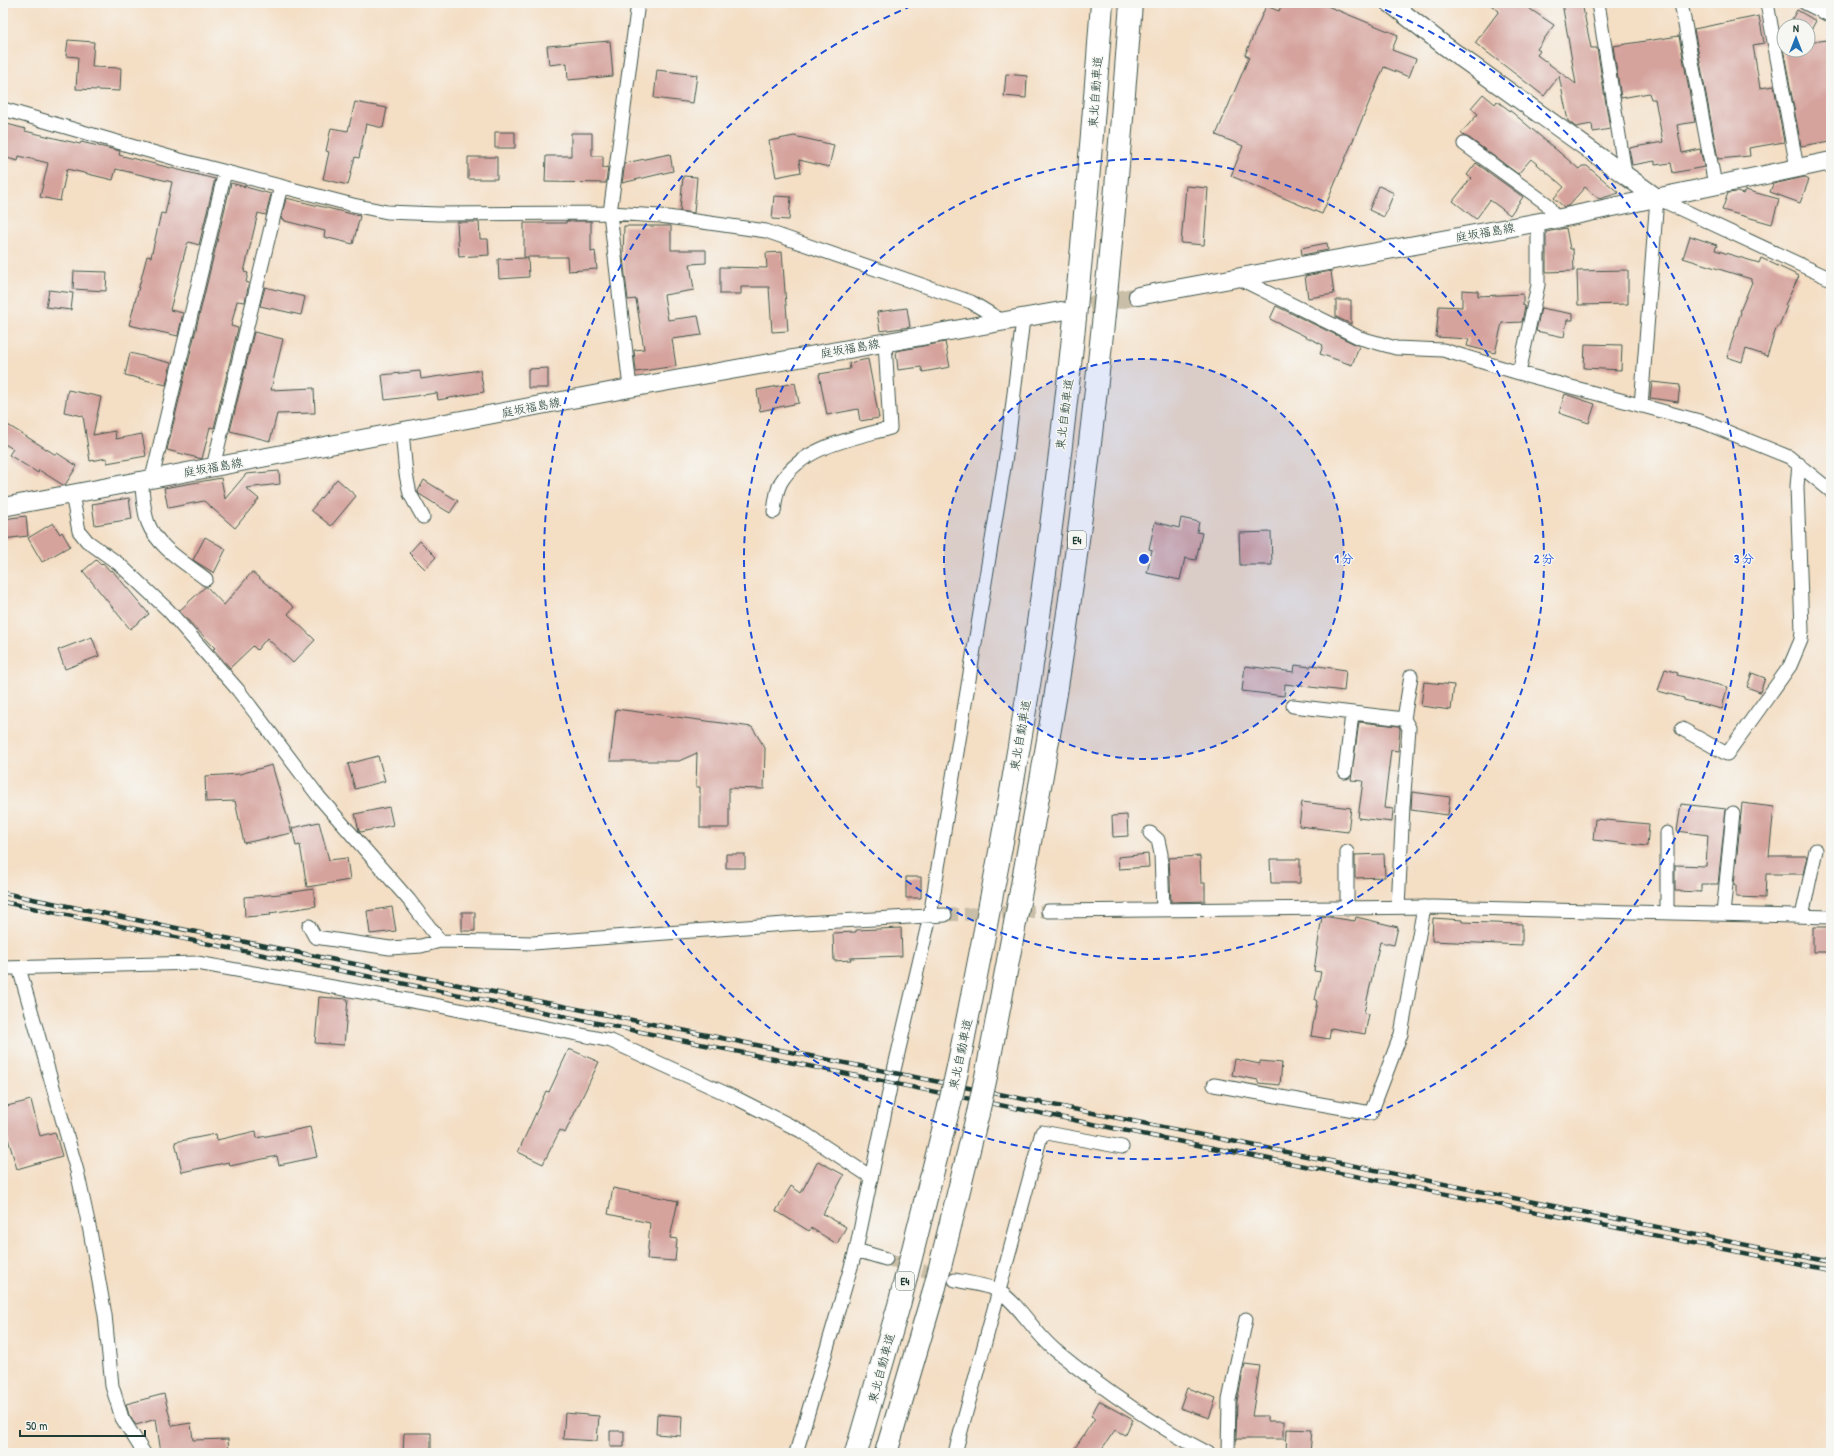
<svg xmlns="http://www.w3.org/2000/svg" width="1834" height="1456" font-family="'Patrick Hand','Klee One',sans-serif">
<style>
.building{fill:#d5a29c}
.lines{fill:none;stroke-linecap:round;stroke-linejoin:round}
.street-tunnel{stroke:#c9bea7;stroke-width:13;stroke-dasharray:13 6;stroke-linecap:butt}
.secondary-tunnel{stroke:#c9bea7;stroke-width:18;stroke-dasharray:18 9;stroke-linecap:butt}
.street-casing{stroke:#3f554a;stroke-width:15}
.secondary-casing{stroke:#3f554a;stroke-width:20}
.highway-casing{stroke:#3f554a;stroke-width:24}
.street{stroke:#fff;stroke-width:13}
.secondary{stroke:#fff;stroke-width:18}
.highway{stroke:#fff;stroke-width:22}
.rail-casing{stroke:#1f3d34;stroke-width:4.5}
.rail{stroke:#f6f6f2;stroke-width:3;stroke-dasharray:9;stroke-linecap:butt}
.highway-bridge-casing{stroke:#3f554a;stroke-width:24;stroke-linecap:butt}
.highway-bridge{stroke:#fff;stroke-width:22}
.ring{fill:none;stroke:#1d4ed8;stroke-width:2;stroke-dasharray:7 5}
.labels{text-anchor:middle;dominant-baseline:central;stroke-width:3;stroke-linejoin:round;paint-order:stroke}
.shield{fill:#f6f6f2;stroke:#60746d;stroke-width:1}
.shield-label{font-size:11px;font-weight:bold;fill:#1f3d34}
.street-label{font-size:12px;fill:#1f3d34;stroke:#f6f6f2}
.centre{fill:#1d4ed8;stroke:#f6f6f2;stroke-width:2}
.ring-label{font-size:12px;text-anchor:middle;font-weight:bold;fill:#1d4ed8;stroke:#f6f6f2;stroke-width:3;stroke-linejoin:round;paint-order:stroke}
</style>
<rect width="100%" height="100%" fill="#f6f6f2"/>
<filter id="ink" filterUnits="userSpaceOnUse"><feTurbulence type="fractalNoise" baseFrequency=".025" numOctaves="2"/><feDisplacementMap in="SourceGraphic" scale="8" xChannelSelector="R" yChannelSelector="G"/><feConvolveMatrix kernelMatrix="1 2 1 2 8 2 1 2 1" color-interpolation-filters="sRGB"/></filter>
<filter id="wash" filterUnits="userSpaceOnUse"><feTurbulence type="fractalNoise" baseFrequency=".012" numOctaves="4" result="noise"/><feDisplacementMap in="SourceGraphic" scale="16" xChannelSelector="R" yChannelSelector="G"/><feGaussianBlur stdDeviation="0.9" result="paint"/><feColorMatrix in="noise" values="0 0 0 0 0 0 0 0 0 0 0 0 0 0 0 0 0 1.4 0 .05"/><feComposite in="paint" operator="in"/></filter>
<g filter="url(#wash)">
<rect width="100%" height="100%" fill="#f4dec4"/>
<g id="blocks">
<path class="building" d="M 1282,3 L 1320,3 L 1398,35 L 1392,50 L 1416,59 L 1409,77 L 1384,67 L 1322,214 L 1231,176 L 1243,146 L 1216,135 L 1249,57 L 1245,55 L 1266,6 L 1279,11 Z
M 1488,3 L 1521,3 L 1554,25 L 1537,49 L 1540,51 L 1537,55 L 1576,84 L 1562,3 L 1582,3 L 1591,48 L 1597,48 L 1610,129 L 1593,132 L 1592,124 L 1576,127 L 1568,121 L 1559,76 L 1544,96 L 1475,43 L 1499,11 Z
M 1797,10 L 1816,21 L 1808,35 L 1808,26 L 1788,26 Z
M 1759,16 L 1764,43 L 1753,45 L 1760,88 L 1774,86 L 1784,142 L 1749,148 L 1750,156 L 1718,159 L 1694,29 Z
M 1784,32 L 1784,50 L 1808,50 L 1808,43 L 1826,40 L 1831,68 L 1831,101 L 1828,102 L 1831,121 L 1831,141 L 1801,146 L 1781,37 Z
M 1679,36 L 1695,122 L 1677,125 L 1682,153 L 1700,149 L 1704,167 L 1673,173 L 1671,163 L 1655,165 L 1655,161 L 1632,165 L 1629,148 L 1663,142 L 1655,99 L 1651,99 L 1649,93 L 1621,98 L 1613,46 Z
M 68,40 L 94,42 L 92,67 L 121,68 L 120,91 L 76,89 L 78,57 L 66,56 Z
M 610,41 L 613,76 L 568,80 L 567,63 L 549,65 L 547,46 Z
M 657,70 L 697,75 L 693,103 L 654,98 Z
M 1006,74 L 1027,76 L 1026,98 L 1004,96 Z
M 1483,94 L 1495,104 L 1497,101 L 1513,113 L 1579,169 L 1582,166 L 1587,166 L 1619,193 L 1599,199 L 1585,187 L 1568,206 L 1564,207 L 1554,198 L 1564,187 L 1531,159 L 1518,174 L 1469,138 L 1464,136 L 1461,133 L 1478,114 L 1471,108 Z
M 355,102 L 387,108 L 383,128 L 366,124 L 359,158 L 355,157 L 348,185 L 323,179 L 329,152 L 326,151 L 331,128 L 348,131 Z
M 3,123 L 26,129 L 25,131 L 80,144 L 81,142 L 116,150 L 120,151 L 119,155 L 215,179 L 199,245 L 189,242 L 187,244 L 170,310 L 183,313 L 178,336 L 129,325 L 147,256 L 151,257 L 161,213 L 165,214 L 172,182 L 116,169 L 113,180 L 67,169 L 60,201 L 40,197 L 48,163 L 19,156 L 18,161 L 3,157 Z
M 495,132 L 515,132 L 515,148 L 495,148 Z
M 571,133 L 592,133 L 592,156 L 603,156 L 603,168 L 608,167 L 606,183 L 545,182 L 546,156 L 571,156 Z
M 794,136 L 834,145 L 829,167 L 799,160 L 801,172 L 776,177 L 769,141 Z
M 670,154 L 673,171 L 622,183 L 625,163 Z
M 468,157 L 497,157 L 497,179 L 468,179 Z
M 1476,163 L 1523,197 L 1510,215 L 1490,200 L 1476,219 L 1453,201 L 1471,178 L 1467,175 Z
M 683,176 L 697,177 L 694,213 L 680,211 Z
M 1804,177 L 1809,180 L 1800,203 L 1770,192 L 1773,184 Z
M 231,183 L 271,194 L 266,215 L 258,213 L 244,272 L 248,273 L 246,282 L 249,283 L 245,302 L 237,301 L 231,326 L 238,328 L 214,428 L 210,427 L 202,459 L 167,450 Z
M 1186,186 L 1208,188 L 1204,245 L 1181,243 Z
M 1379,186 L 1394,193 L 1384,217 L 1369,210 Z
M 1745,190 L 1779,199 L 1772,224 L 1722,210 L 1728,193 L 1737,192 L 1743,194 Z
M 774,196 L 791,197 L 789,220 L 772,219 Z
M 286,198 L 360,216 L 353,244 L 324,237 L 325,231 L 285,221 L 285,220 L 281,219 Z
M 566,221 L 591,221 L 591,252 L 595,251 L 597,269 L 568,271 L 567,257 L 524,257 L 524,223 L 566,223 Z
M 457,222 L 479,222 L 480,239 L 488,239 L 489,255 L 459,257 Z
M 624,226 L 671,226 L 671,250 L 706,250 L 706,263 L 690,264 L 694,290 L 664,295 L 668,320 L 698,316 L 702,335 L 672,339 L 676,366 L 636,372 L 634,350 L 644,349 L 636,299 L 628,300 L 623,258 Z
M 1566,228 L 1570,249 L 1573,249 L 1574,271 L 1546,272 L 1546,232 Z
M 1690,236 L 1717,245 L 1715,250 L 1759,263 L 1761,258 L 1799,276 L 1785,305 L 1787,306 L 1779,326 L 1777,326 L 1767,356 L 1746,349 L 1742,362 L 1727,357 L 1741,312 L 1740,311 L 1752,282 L 1751,281 L 1751,279 L 1683,258 Z
M 1327,243 L 1328,250 L 1302,255 L 1301,248 Z
M 782,252 L 788,331 L 772,332 L 769,287 L 741,287 L 741,294 L 720,294 L 720,267 L 767,268 L 766,253 Z
M 528,258 L 529,277 L 499,279 L 498,259 Z
M 1628,270 L 1628,304 L 1578,305 L 1577,271 Z
M 74,271 L 107,272 L 106,291 L 73,289 Z
M 1331,271 L 1334,294 L 1308,298 L 1305,276 Z
M 265,287 L 305,297 L 301,315 L 260,306 Z
M 49,290 L 73,293 L 71,310 L 46,307 Z
M 1462,290 L 1478,291 L 1478,296 L 1523,294 L 1523,305 L 1525,306 L 1522,322 L 1502,323 L 1495,353 L 1467,346 L 1469,339 L 1436,337 L 1439,306 L 1462,307 Z
M 1336,300 L 1351,300 L 1351,324 L 1336,317 Z
M 1276,306 L 1359,346 L 1352,365 L 1320,354 L 1323,345 L 1270,319 Z
M 907,308 L 910,327 L 880,331 L 877,312 Z
M 1541,308 L 1573,314 L 1573,320 L 1567,320 L 1564,337 L 1536,331 Z
M 254,332 L 283,339 L 271,390 L 314,388 L 315,413 L 277,414 L 270,441 L 230,431 Z
M 945,342 L 950,367 L 923,372 L 921,367 L 898,370 L 896,351 Z
M 1585,344 L 1622,345 L 1621,370 L 1584,368 Z
M 130,353 L 171,363 L 166,385 L 125,375 Z
M 868,359 L 879,418 L 860,421 L 858,409 L 827,415 L 819,374 L 850,369 L 849,363 Z
M 548,368 L 548,388 L 528,388 L 528,369 Z
M 480,370 L 484,392 L 438,400 L 437,393 L 385,400 L 382,375 L 420,371 L 421,379 Z
M 1652,382 L 1680,385 L 1678,402 L 1650,398 Z
M 795,383 L 799,403 L 760,411 L 757,390 Z
M 68,390 L 101,397 L 93,435 L 115,431 L 116,439 L 142,434 L 146,456 L 107,463 L 107,458 L 90,461 L 83,416 L 64,412 Z
M 1565,394 L 1595,404 L 1589,423 L 1559,413 Z
M 3,422 L 56,455 L 57,453 L 77,466 L 65,485 L 63,485 L 39,470 L 38,473 L 9,455 L 13,449 L 3,443 Z
M 279,471 L 280,484 L 246,488 L 259,499 L 235,528 L 204,501 L 168,508 L 164,488 L 221,478 L 225,499 L 246,474 Z
M 337,479 L 356,496 L 331,526 L 311,510 Z
M 424,480 L 458,501 L 450,513 L 419,494 L 418,491 Z
M 129,498 L 132,519 L 95,525 L 92,504 Z
M 26,516 L 28,536 L 3,539 L 3,519 Z
M 1181,518 L 1199,522 L 1197,532 L 1202,533 L 1196,560 L 1185,558 L 1180,580 L 1147,573 L 1152,550 L 1149,549 L 1155,522 L 1179,528 Z
M 53,523 L 60,534 L 62,532 L 70,546 L 42,562 L 28,538 Z
M 1271,532 L 1272,565 L 1240,565 L 1239,533 Z
M 205,537 L 226,549 L 214,573 L 193,560 Z
M 420,541 L 436,557 L 425,569 L 409,553 Z
M 96,560 L 101,565 L 103,563 L 110,571 L 112,570 L 149,614 L 130,629 L 83,571 Z
M 252,572 L 294,607 L 288,614 L 315,640 L 293,663 L 267,638 L 257,650 L 253,646 L 230,668 L 213,649 L 215,648 L 179,611 L 205,587 L 207,587 L 224,605 Z
M 92,637 L 99,656 L 65,669 L 58,650 Z
M 1295,665 L 1310,667 L 1311,665 L 1346,670 L 1344,691 L 1285,684 L 1284,696 L 1242,691 L 1245,666 L 1294,672 Z
M 1665,669 L 1678,673 L 1677,675 L 1727,687 L 1722,709 L 1684,700 L 1684,698 L 1658,691 Z
M 1752,673 L 1765,678 L 1760,692 L 1747,687 Z
M 1424,682 L 1454,685 L 1451,710 L 1421,706 Z
M 616,709 L 752,727 L 765,748 L 764,789 L 729,788 L 729,828 L 700,828 L 700,787 L 696,787 L 697,753 L 679,761 L 610,761 Z
M 1359,722 L 1399,726 L 1400,729 L 1398,751 L 1391,750 L 1384,808 L 1393,809 L 1392,822 L 1358,818 L 1363,781 L 1351,780 Z
M 378,756 L 385,781 L 355,789 L 348,764 Z
M 272,765 L 292,833 L 244,843 L 235,801 L 206,802 L 205,776 L 240,774 Z
M 1412,792 L 1450,797 L 1448,815 L 1411,810 Z
M 1302,802 L 1351,808 L 1348,832 L 1299,826 Z
M 1742,803 L 1774,807 L 1769,856 L 1807,856 L 1803,874 L 1766,874 L 1765,898 L 1736,897 L 1736,885 L 1734,885 Z
M 1681,804 L 1726,809 L 1718,884 L 1701,884 L 1701,892 L 1675,891 L 1675,865 L 1706,866 L 1708,835 L 1677,831 Z
M 389,807 L 393,825 L 361,832 L 359,831 L 355,814 Z
M 1127,815 L 1128,836 L 1113,837 L 1112,816 Z
M 1595,819 L 1649,824 L 1647,846 L 1593,840 Z
M 319,822 L 329,860 L 347,858 L 350,880 L 307,887 L 300,845 L 296,846 L 292,828 Z
M 726,854 L 745,854 L 745,868 L 726,868 Z
M 1148,854 L 1149,867 L 1119,869 L 1118,857 Z
M 1384,854 L 1385,877 L 1355,878 L 1355,855 Z
M 1200,856 L 1201,883 L 1205,883 L 1205,901 L 1171,902 L 1169,858 Z
M 1270,859 L 1300,859 L 1300,883 L 1271,883 Z
M 906,877 L 921,877 L 921,898 L 906,898 Z
M 313,889 L 316,906 L 270,913 L 271,915 L 245,917 L 244,897 L 280,894 Z
M 392,907 L 396,931 L 370,934 L 367,911 Z
M 462,912 L 475,912 L 475,931 L 462,931 Z
M 1322,916 L 1355,921 L 1356,917 L 1398,927 L 1394,945 L 1380,942 L 1364,1013 L 1369,1014 L 1365,1034 L 1331,1028 L 1329,1039 L 1311,1036 L 1317,1001 L 1315,1000 L 1321,972 L 1314,971 Z
M 1433,918 L 1462,920 L 1462,922 L 1522,924 L 1522,945 L 1432,941 Z
M 1813,927 L 1831,927 L 1831,952 L 1813,952 Z
M 901,928 L 902,956 L 850,958 L 851,960 L 834,961 L 833,933 L 856,932 L 856,930 Z
M 319,997 L 348,999 L 344,1045 L 315,1043 Z
M 569,1049 L 599,1062 L 565,1133 L 560,1130 L 543,1164 L 518,1152 L 546,1091 L 549,1092 Z
M 1235,1059 L 1260,1064 L 1260,1061 L 1282,1063 L 1280,1085 L 1258,1083 L 1258,1080 L 1232,1075 Z
M 31,1100 L 40,1136 L 55,1132 L 62,1156 L 17,1169 L 6,1132 L 3,1133 L 3,1107 Z
M 310,1127 L 317,1157 L 279,1165 L 277,1156 L 230,1166 L 229,1162 L 182,1172 L 175,1142 L 216,1134 L 217,1140 L 256,1131 L 257,1138 Z
M 818,1161 L 844,1175 L 823,1214 L 846,1227 L 837,1244 L 811,1228 L 809,1231 L 776,1211 L 791,1186 L 801,1193 Z
M 613,1188 L 678,1201 L 670,1238 L 677,1239 L 675,1261 L 647,1259 L 650,1223 L 608,1214 Z
M 1245,1364 L 1260,1366 L 1252,1416 L 1267,1416 L 1267,1421 L 1284,1421 L 1284,1439 L 1236,1439 L 1237,1401 Z
M 1187,1388 L 1216,1398 L 1209,1418 L 1180,1408 Z
M 164,1394 L 172,1426 L 191,1423 L 193,1440 L 228,1439 L 229,1453 L 161,1453 L 156,1419 L 136,1425 L 129,1415 L 126,1404 Z
M 1099,1401 L 1133,1420 L 1125,1435 L 1115,1430 L 1099,1453 L 1082,1453 L 1075,1448 L 1095,1418 L 1091,1416 Z
M 565,1413 L 599,1416 L 597,1441 L 563,1439 Z
M 657,1414 L 682,1416 L 681,1436 L 656,1434 Z
M 1287,1429 L 1312,1430 L 1310,1453 L 1286,1453 Z
M 610,1431 L 624,1431 L 624,1447 L 610,1447 Z
M 404,1433 L 431,1433 L 431,1453 L 403,1453 Z"/>
</g>
</g>
<g filter="url(#ink)">
<use href="#blocks" fill-opacity="0" stroke="#3f554a" stroke-width="1"/>
<g class="lines">
<path class="street-tunnel" d="M 945,915 L 1048,911
M 886,1259 L 955,1280"/>
<path class="secondary-tunnel" d="M 1063,311 L 1138,296"/>
<g class="street-casing">
<path id="street" d="M 1598,3 L 1625,173
M 1681,3 L 1715,185
M 1767,3 L 1797,168
M 1805,3 L 1831,16
M 3,109 L 180,160 L 353,205 L 387,212 L 438,214 L 610,213 L 660,216 L 766,231 L 971,302 L 1004,322
M 1464,144 L 1547,204 L 1556,219
M 1236,277 L 1360,338 L 1396,348 L 1443,350 L 1519,373 L 1703,422 L 1789,457 L 1831,491
M 1519,373 L 1538,285 L 1538,223
M 630,388 L 610,213 L 638,3
M 1641,406 L 1657,198 L 1831,279
M 402,431 L 406,474 L 410,494 L 423,517
M 213,467 L 281,186
M 152,478 L 225,172
M 141,479 C 143,493 143,510 148,523 C 157,547 187,564 206,579
M 72,494 L 79,531 L 87,541 L 119,564 L 168,610 L 238,690 L 319,797 L 409,900 L 440,941
M 774,512 C 775,503 776,491 781,482 C 803,446 852,439 890,428 L 885,342
M 1293,706 L 1404,719
M 1682,729 L 1727,754 L 1790,666 L 1801,640 L 1802,631 L 1797,486 L 1799,464
M 1345,772 L 1352,714
M 1150,833 L 1158,840 L 1161,854 L 1163,910
M 1347,852 L 1347,909
M 1398,907 L 1403,806 L 1409,728 L 1404,719 L 1411,676
M 1048,911 L 1434,907 L 1831,917
M 1667,913 L 1667,833
M 1723,914 L 1733,813
M 1802,916 L 1816,850
M 309,926 L 315,937 L 390,948 L 421,946 L 440,941 L 533,943 L 785,924 L 945,915
M 3,968 L 197,963 L 435,1005 L 611,1041 L 738,1099 L 801,1131 L 871,1177
M 19,968 L 77,1171 L 90,1231 L 105,1315 L 112,1386 L 122,1418 L 144,1453
M 1214,1085 L 1371,1113 L 1401,1034 L 1424,907
M 856,1250 L 886,1259
M 955,1280 C 965,1282 991,1286 999,1291 C 1021,1306 1034,1333 1055,1350 C 1104,1390 1152,1424 1208,1453
M 796,1453 L 856,1250 L 891,1083 L 930,916 L 1008,443 L 1023,319
M 955,1453 L 1042,1132 L 1122,1147
M 1228,1453 L 1229,1400 L 1246,1319"/>
</g>
<g class="secondary-casing">
<path id="secondary" d="M 1390,3 L 1445,46 L 1657,198
M 1138,296 L 1556,219 L 1831,161
M 3,507 L 630,388 L 1061,311"/>
</g>
<g class="highway-casing">
<path id="highway" d="M 958,1067 C 983,940 1009,813 1029,685 C 1063,459 1086,231 1102,3
M 987,1072 C 1011,946 1035,820 1056,693 C 1092,465 1114,234 1131,3
M 856,1453 L 899,1305 L 949,1107
M 886,1453 L 935,1287 L 978,1113"/>
</g>
<use href="#street" class="street"/>
<use href="#secondary" class="secondary"/>
<use href="#highway" class="highway"/>
<g class="rail-casing">
<path id="rail" d="M 3,893 L 1831,1262
M 3,902 L 1147,1135 L 1831,1270"/>
</g>
<use href="#rail" class="rail"/>
<g class="highway-bridge-casing">
<path id="highway-bridge" d="M 949,1107 L 958,1067
M 978,1113 L 987,1072"/>
</g>
<use href="#highway-bridge" class="highway-bridge"/>
</g>
</g>
<circle cx="1144" cy="559" r="200" fill="#1d4ed8" fill-opacity=".12"/>
<g class="ring">
<circle cx="1144" cy="559" r="200"/>
<circle cx="1144" cy="559" r="400"/>
<path d="M1374 5A600 600 0 1 1 914 5"/>
</g>
<g class="labels">
<g class="shield">
<rect x="1068" y="531" width="18" height="18" rx="3"/>
<rect x="896" y="1272" width="18" height="18" rx="3"/>
</g>
<g class="shield-label">
<text x="1077" y="540">E4</text>
<text x="905" y="1281">E4</text>
</g>
<g class="street-label">
<text transform="translate(1095 92) rotate(-86)">東北自動車道</text>
<text transform="translate(1485 232) rotate(-10)">庭坂福島線</text>
<text transform="translate(850 348) rotate(-10)">庭坂福島線</text>
<text transform="translate(531 407) rotate(-11)">庭坂福島線</text>
<text transform="translate(1064 414) rotate(-83)">東北自動車道</text>
<text transform="translate(213 467) rotate(-10)">庭坂福島線</text>
<text transform="translate(1020 735) rotate(-80)">東北自動車道</text>
<text transform="translate(960 1054) rotate(-78)">東北自動車道</text>
<text transform="translate(881 1368) rotate(-75)">東北自動車道</text>
</g>
</g>
<circle cx="1144" cy="559" r="6" class="centre"/>
<g class="ring-label">
<text x="1344" y="563">1 分</text>
<text x="1544" y="563">2 分</text>
<text x="1744" y="563">3 分</text>
</g>
<rect width="1834" height="1456" fill="none" stroke="#f6f6f2" stroke-width="16"/>
<g transform="translate(1796 38)"><circle r="19" fill="#f6f6f2" stroke="#a0aca6"/>
<path d="M0-3L7 15L0 10L-7 15Z" fill="#1f6fb2"/>
<text y="-6" font-size="11" font-weight="bold" text-anchor="middle" fill="#1f3d34">N</text>
</g>
<path d="M20 1430v6h125v-6" fill="none" stroke="#1f3d34" stroke-width="2"/>
<text x="26" y="1430" font-size="12" fill="#1f3d34" stroke="#f6f6f2" stroke-width="3" paint-order="stroke">50 m</text>
</svg>
